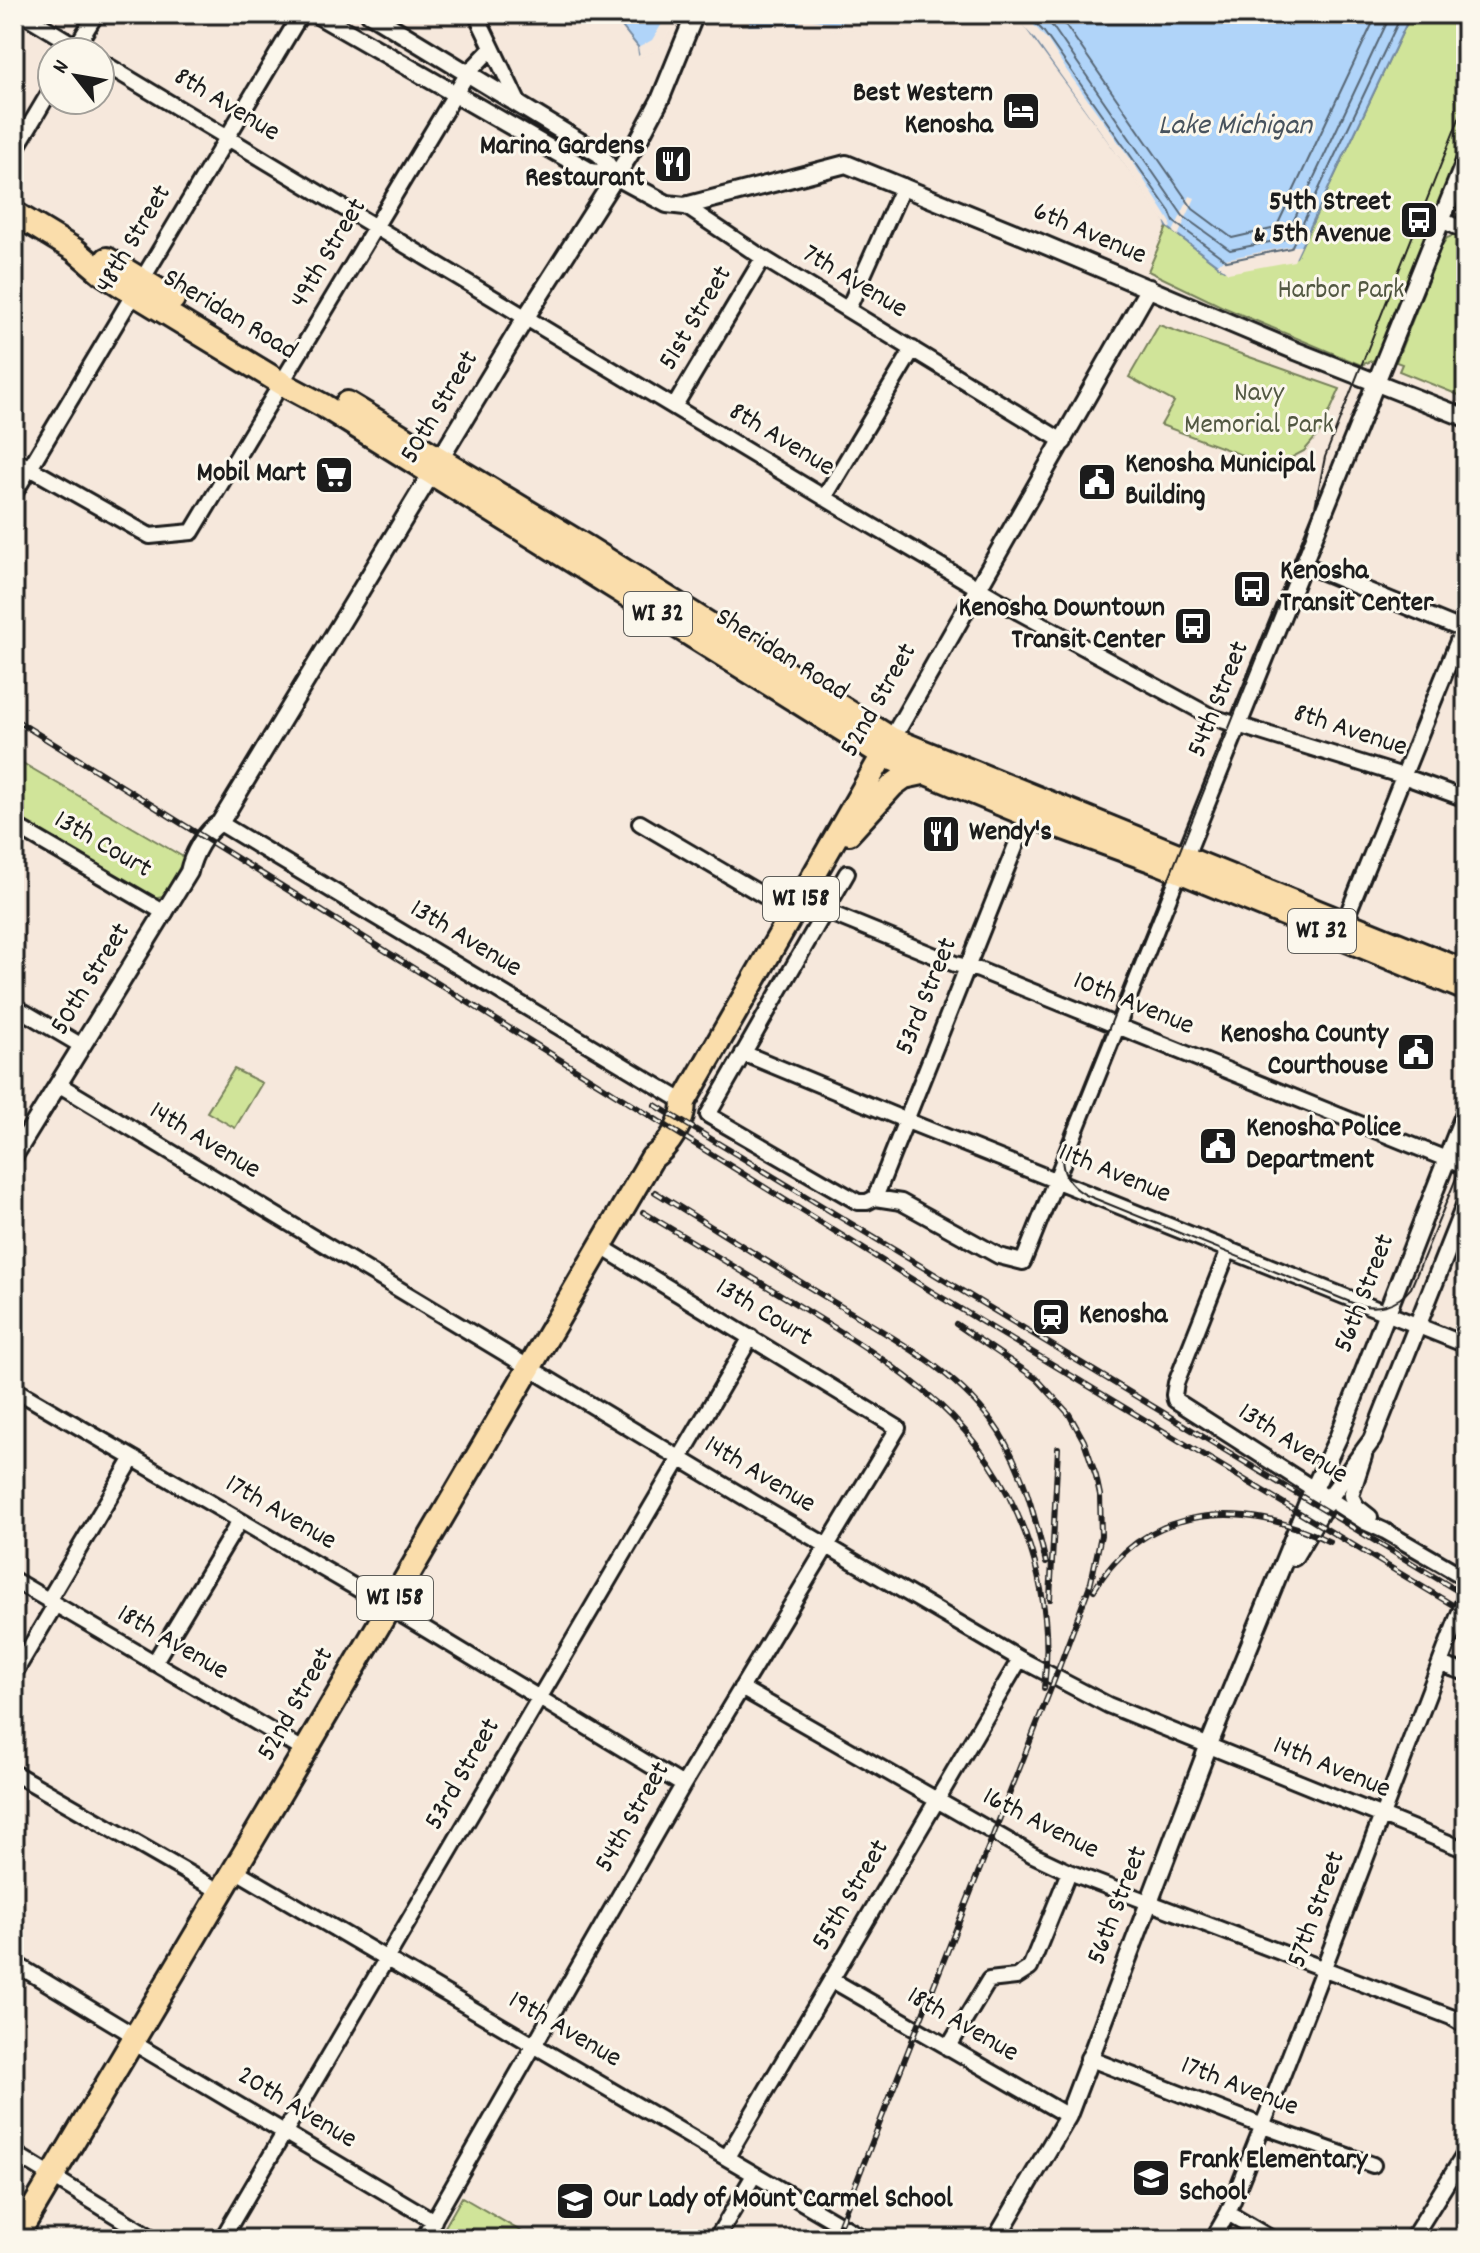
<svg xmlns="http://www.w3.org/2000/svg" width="1480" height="2253" font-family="Dekko,sans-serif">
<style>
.green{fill:#d0e499;stroke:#76805a;stroke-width:2}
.water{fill:#b0d4f9;stroke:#758aa1;stroke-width:2}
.pier{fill:#f6e8dc}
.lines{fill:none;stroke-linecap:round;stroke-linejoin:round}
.shore{stroke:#576674;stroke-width:2}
.minor-casing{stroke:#1c1c1c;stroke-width:20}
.tertiary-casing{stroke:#1c1c1c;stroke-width:22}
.primary-casing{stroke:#1c1c1c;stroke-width:28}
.minor{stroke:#fbf7ec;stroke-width:14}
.tertiary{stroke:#fbf7ec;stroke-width:16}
.primary{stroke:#faddab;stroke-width:22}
.tram{stroke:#1c1c1c;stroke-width:2}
.rail-casing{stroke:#1c1c1c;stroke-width:6}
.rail{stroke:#fbf7ec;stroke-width:3;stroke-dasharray:9;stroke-linecap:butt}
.labels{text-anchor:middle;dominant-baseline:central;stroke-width:6;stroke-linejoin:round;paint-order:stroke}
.shield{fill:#fbf7ec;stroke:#5f5e5a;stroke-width:2}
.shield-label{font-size:26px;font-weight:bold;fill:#1c1c1c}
.poi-label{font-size:28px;font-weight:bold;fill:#1c1c1c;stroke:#fbf7ec;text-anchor:start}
.street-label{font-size:28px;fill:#1c1c1c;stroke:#fbf7ec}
.park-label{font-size:28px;fill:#525842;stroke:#fbf7ec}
.water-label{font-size:30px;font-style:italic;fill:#48535e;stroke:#fbf7ec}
</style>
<rect width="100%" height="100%" fill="#f6e8dc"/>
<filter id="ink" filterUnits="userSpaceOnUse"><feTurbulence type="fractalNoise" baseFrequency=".0125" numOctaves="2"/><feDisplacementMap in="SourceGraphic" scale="16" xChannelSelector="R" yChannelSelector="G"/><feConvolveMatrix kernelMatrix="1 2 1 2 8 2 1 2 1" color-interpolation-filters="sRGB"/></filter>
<g filter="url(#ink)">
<path class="green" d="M 1411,14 L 1466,14 L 1466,135 L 1377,359 L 1361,365 L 1223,307 L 1148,271 L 1167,227 L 1224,270 L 1296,257 Z
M 1454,235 L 1466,239 L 1466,398 L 1399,371 L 1402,364 L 1396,362 L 1442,245 L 1447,238 Z
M 1159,325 L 1340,389 L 1321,431 L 1304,451 L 1274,467 L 1161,425 L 1174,402 L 1129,377 Z
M 14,758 L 185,858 L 163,896 L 152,898 L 147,895 L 14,818 Z
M 234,1069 L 262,1083 L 235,1128 L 207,1112 Z
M 462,2197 L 534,2239 L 438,2239 Z"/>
<path class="water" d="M 612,14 L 919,14 L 836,27 L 806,23 L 749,25 L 746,21 L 680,16 L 639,54 L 638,47 Z
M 1016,14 L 1411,14 L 1296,257 L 1224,270 L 1167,227 L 1164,217 Z"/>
<path class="pier" d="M 668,14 L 745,14 L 749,18 L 749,25 L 737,22 L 681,20 L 675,24 L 658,49 L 640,57 L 638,48 L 652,40 Z
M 900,14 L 923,14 L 920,18 L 836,31 L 799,23 L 803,17 L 833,24 Z
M 1012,14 L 1024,14 L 1048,41 L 1067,71 L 1132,161 L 1171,223 L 1170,229 L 1035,39 Z
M 1190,196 L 1195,198 L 1178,236 L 1173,232 Z
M 1291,246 L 1301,246 L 1294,261 L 1228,273 L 1217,264 L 1225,259 Z"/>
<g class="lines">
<path class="shore" d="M 750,14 L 754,16 L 820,14 L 837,19 L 865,14
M 1027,14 L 1044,32 L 1170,212 L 1174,222 L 1227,261 L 1291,248 L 1402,14
M 1041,14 L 1053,27 L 1183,216 L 1230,250 L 1285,239 L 1391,14
M 1058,14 L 1193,209 L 1232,238 L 1276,228 L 1377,14"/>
<g class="minor-casing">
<path id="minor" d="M 23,14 L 86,52
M 476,14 L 519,104
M 73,52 L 96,14
M 100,61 L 840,507 L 1019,612 L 1212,717 L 1403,776 L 1466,799
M 14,152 L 52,88
M 685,206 L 763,258 L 1064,442
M 1441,220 L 1466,231
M 848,309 L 903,186
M 674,407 L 763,258
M 14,459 L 150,536 L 192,532 L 455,94 L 468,73 L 492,48
M 14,494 L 301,14
M 824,498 L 913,349
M 1303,564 L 1466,631
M 220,823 L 684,1102
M 640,823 L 793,913
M 14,825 L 165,913
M 847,873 L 708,1115 L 858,1202 L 867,1202 L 875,1198 L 901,1202 L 999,1256 L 1023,1262 L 1179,872
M 825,911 L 955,964 L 979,970 L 1466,1167
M 1344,923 L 1466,621
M 14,1006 L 82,1046
M 743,1053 L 917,1125 L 1466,1345
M 58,1084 L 754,1503 L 1020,1659 L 1108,1705 L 1466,1850
M 875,1198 L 1028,815
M 1229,1249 L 1176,1383 L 1174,1395 L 1175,1400 L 1365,1522 L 1385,1531 L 1466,1578
M 14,1389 L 389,1607 L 683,1785
M 1364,1456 L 1351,1496 L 1356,1506 L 1370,1517
M 14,1580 L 305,1751
M 48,1601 L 133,1458
M 154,1663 L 239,1522
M 1440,1664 L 1466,1673
M 14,1674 L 55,1605
M 741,1688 L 1033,1855 L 1069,1872 L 1451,2017 L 1466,2026
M 14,1773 L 221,1892
M 235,1870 L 865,2239
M 14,1963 L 135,2036
M 832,1980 L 1068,2116
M 132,2042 L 434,2221
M 948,2048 L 989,1980 L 1016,1977 L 1030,1968 L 1069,1872
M 1088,2058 L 1263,2126 L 1373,2165
M 14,2153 L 154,2239
M 727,2157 L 1020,1659
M 1228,2213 L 1272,2239
M 222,2239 L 751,1337
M 423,2239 L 683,1785 L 898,1428 L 600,1246
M 716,2239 L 754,2175
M 1213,2239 L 1228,2213 C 1310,2009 1386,1802 1466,1596
M 1412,2239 L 1466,2152"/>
</g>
<g class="tertiary-casing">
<path id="tertiary" d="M 316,14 L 591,172 L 615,176 L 667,204 L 685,206 L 846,164 L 1038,242 L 1296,351 L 1466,418
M 370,14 L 600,154 L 615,176
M 892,739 L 1149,288
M 1181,866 L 1466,159
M 14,1156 L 189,872 C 192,856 205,831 220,823 L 526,317 L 637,143 L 660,100 L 695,14
M 1294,1557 L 1329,1498 L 1372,1440 L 1466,1203
M 996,2239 L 1068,2116 L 1208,1747 L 1310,1497 L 1338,1438 L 1466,1110"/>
</g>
<g class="primary-casing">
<path id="primary" d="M 14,213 L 75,250 L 102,273 L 122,286 L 283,384 L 324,406 L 883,755 L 1028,815 L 1162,864 L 1466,989
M 107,259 L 173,299
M 347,403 L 588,548 L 892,739 L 1466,972
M 849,833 L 893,785 L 904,777 L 923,773
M 15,2239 L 305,1751 L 652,1158 C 669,1146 684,1122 684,1102 L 892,739"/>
</g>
<use href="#minor" class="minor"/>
<use href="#tertiary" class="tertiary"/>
<use href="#primary" class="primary"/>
<path class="tram" d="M 1466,101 L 1325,457 L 1315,507 L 1307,533 L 1067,1133 C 1058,1159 1060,1181 1086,1195 L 1355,1304 C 1376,1310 1397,1306 1411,1288 L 1466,1154"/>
<g class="rail-casing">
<path id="rail" d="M 14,719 L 934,1293 L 1466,1613
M 655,1105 L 1466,1596
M 655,1192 C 712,1227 769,1263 827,1298 C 887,1335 959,1370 999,1432 C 1024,1471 1035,1518 1046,1563
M 643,1212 C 690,1240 736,1268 783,1296 C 837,1329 891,1361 938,1403 C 1016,1475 1057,1583 1044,1688
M 1094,1590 C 1148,1502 1245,1499 1330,1542
M 1050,1599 L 1058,1448
M 834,2239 L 1055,1678 L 1091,1582 L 1101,1535 L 1100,1495 L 1096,1476 L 1084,1441 L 1069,1414 L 1037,1379 L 956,1324"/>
</g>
<use href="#rail" class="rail"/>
</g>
</g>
<defs>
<g id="hotel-square" transform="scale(2)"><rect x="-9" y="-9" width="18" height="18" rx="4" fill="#1c1c1c" stroke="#fbf7ec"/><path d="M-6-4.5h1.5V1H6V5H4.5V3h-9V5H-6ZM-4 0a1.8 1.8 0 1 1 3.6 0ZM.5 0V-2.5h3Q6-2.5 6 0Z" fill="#fff"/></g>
<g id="restaurant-square" transform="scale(2)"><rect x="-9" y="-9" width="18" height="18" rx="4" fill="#1c1c1c" stroke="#fbf7ec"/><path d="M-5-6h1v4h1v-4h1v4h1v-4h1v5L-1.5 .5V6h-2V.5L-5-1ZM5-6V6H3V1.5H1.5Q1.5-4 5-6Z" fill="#fff"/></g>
<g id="bus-square" transform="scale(2)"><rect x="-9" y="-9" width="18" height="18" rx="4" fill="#1c1c1c" stroke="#fbf7ec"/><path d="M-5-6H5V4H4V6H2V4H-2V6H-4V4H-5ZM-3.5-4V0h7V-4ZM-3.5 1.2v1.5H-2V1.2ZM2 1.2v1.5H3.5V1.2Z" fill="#fff"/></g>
<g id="supermarket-square" transform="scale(2)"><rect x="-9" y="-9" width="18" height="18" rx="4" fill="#1c1c1c" stroke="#fbf7ec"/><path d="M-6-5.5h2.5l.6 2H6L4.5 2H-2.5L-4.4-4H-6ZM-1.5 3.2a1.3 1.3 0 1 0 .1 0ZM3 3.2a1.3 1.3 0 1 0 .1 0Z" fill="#fff"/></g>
<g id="civic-square" transform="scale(2)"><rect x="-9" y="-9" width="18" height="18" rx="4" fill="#1c1c1c" stroke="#fbf7ec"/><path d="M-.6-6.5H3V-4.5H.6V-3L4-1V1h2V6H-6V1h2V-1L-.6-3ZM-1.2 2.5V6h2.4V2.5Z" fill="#fff"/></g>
<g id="station-square" transform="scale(2)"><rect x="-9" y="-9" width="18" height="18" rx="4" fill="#1c1c1c" stroke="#fbf7ec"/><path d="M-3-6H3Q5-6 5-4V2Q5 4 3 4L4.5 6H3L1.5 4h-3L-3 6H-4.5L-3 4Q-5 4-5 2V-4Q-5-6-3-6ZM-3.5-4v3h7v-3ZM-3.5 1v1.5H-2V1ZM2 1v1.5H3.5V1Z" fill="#fff"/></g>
<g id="school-square" transform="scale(2)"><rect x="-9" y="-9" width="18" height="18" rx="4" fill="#1c1c1c" stroke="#fbf7ec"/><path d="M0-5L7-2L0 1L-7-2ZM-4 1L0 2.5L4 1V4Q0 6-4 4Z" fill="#fff"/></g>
</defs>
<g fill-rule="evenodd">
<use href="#hotel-square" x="1021" y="111"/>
<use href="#restaurant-square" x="673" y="164"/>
<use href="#bus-square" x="1419" y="220"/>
<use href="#supermarket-square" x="334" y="475"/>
<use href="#civic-square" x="1097" y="482"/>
<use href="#bus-square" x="1252" y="589"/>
<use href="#bus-square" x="1193" y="626"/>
<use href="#restaurant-square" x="941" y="834"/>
<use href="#civic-square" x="1416" y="1052"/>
<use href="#civic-square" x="1218" y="1146"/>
<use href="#station-square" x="1051" y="1317"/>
<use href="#school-square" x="1151" y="2178"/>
<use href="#school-square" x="575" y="2201"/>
</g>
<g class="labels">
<g class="shield">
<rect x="624" y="592" width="68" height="44" rx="6"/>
<rect x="763" y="877" width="76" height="44" rx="6"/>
<rect x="1288" y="909" width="68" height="44" rx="6"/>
<rect x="357" y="1576" width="76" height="44" rx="6"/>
</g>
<g class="shield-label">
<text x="658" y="614">WI 32</text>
<text x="801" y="899">WI 158</text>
<text x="1322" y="931">WI 32</text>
<text x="395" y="1598">WI 158</text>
</g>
<g class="poi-label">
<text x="993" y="95" text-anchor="end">Best Western<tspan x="993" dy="32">Kenosha</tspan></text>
<text x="645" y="148" text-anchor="end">Marina Gardens<tspan x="645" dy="32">Restaurant</tspan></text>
<text x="1391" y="204" text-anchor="end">54th Street<tspan x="1391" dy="32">&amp; 5th Avenue</tspan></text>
<text x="1125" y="466">Kenosha Municipal<tspan x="1125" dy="32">Building</tspan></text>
<text x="306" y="475" text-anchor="end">Mobil Mart</text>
<text x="1280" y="573">Kenosha<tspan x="1280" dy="32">Transit Center</tspan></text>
<text x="1165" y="610" text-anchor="end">Kenosha Downtown<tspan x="1165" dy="32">Transit Center</tspan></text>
<text x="969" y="834">Wendy's</text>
<text x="1388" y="1036" text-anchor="end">Kenosha County<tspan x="1388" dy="32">Courthouse</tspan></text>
<text x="1246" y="1130">Kenosha Police<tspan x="1246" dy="32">Department</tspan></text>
<text x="1079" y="1317">Kenosha</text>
<text x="1179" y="2162">Frank Elementary<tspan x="1179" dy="32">School</tspan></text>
<text x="603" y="2201">Our Lady of Mount Carmel School</text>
</g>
<g class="street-label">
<text transform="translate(226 106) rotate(31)">8th Avenue</text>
<text transform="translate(1089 235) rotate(23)">6th Avenue</text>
<text transform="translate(135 240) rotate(-59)">48th Street</text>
<text transform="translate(330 254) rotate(-59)">49th Street</text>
<text transform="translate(854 283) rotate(31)">7th Avenue</text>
<text transform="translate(229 316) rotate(31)">Sheridan Road</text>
<text transform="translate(697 319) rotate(-59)">51st Street</text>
<text transform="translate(441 408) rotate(-59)">50th Street</text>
<text transform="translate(781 441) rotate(31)">8th Avenue</text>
<text transform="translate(781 656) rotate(32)">Sheridan Road</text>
<text transform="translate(1220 700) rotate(-68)">54th Street</text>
<text transform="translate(880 701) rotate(-60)">52nd Street</text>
<text transform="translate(1350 732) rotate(18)">8th Avenue</text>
<text transform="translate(102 846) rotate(30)">13th Court</text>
<text transform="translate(465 940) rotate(31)">13th Avenue</text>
<text transform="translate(92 980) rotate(-58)">50th Street</text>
<text transform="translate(928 997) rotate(-68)">53rd Street</text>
<text transform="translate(1133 1005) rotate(22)">10th Avenue</text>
<text transform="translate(204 1142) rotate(31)">14th Avenue</text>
<text transform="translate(1114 1175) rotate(22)">11th Avenue</text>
<text transform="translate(1366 1294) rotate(-69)">56th Street</text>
<text transform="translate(763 1314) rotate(31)">13th Court</text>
<text transform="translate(1292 1445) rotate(33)">13th Avenue</text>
<text transform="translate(759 1476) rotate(31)">14th Avenue</text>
<text transform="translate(280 1514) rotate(30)">17th Avenue</text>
<text transform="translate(172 1644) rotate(30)">18th Avenue</text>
<text transform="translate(297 1705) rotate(-60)">52nd Street</text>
<text transform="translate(1331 1769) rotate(22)">14th Avenue</text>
<text transform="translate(464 1775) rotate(-60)">53rd Street</text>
<text transform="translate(634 1818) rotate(-60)">54th Street</text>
<text transform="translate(1040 1825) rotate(27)">16th Avenue</text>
<text transform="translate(852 1896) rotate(-59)">55th Street</text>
<text transform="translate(1119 1906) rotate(-69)">56th Street</text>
<text transform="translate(1318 1910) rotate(-70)">57th Street</text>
<text transform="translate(962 2026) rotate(30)">18th Avenue</text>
<text transform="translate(564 2031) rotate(30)">19th Avenue</text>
<text transform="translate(1239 2088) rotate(21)">17th Avenue</text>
<text transform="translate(296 2109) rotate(31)">20th Avenue</text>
</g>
<g class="park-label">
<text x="1341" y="292">Harbor Park</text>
<text x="1259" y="395">Navy<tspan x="1259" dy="32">Memorial Park</tspan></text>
</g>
<g class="water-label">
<text x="1235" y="127">Lake Michigan</text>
</g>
</g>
<rect width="1480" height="2253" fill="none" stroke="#fbf7ec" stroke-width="48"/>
<rect x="24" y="24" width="1432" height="2205" fill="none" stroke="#1c1c1c" stroke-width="3" filter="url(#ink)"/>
<g transform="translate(76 76) rotate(301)"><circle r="38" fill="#fbf7ec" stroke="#a29f99" stroke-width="2"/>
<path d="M0-6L14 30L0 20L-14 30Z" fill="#1c1c1c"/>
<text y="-12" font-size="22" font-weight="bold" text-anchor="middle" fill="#1c1c1c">N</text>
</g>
</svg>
